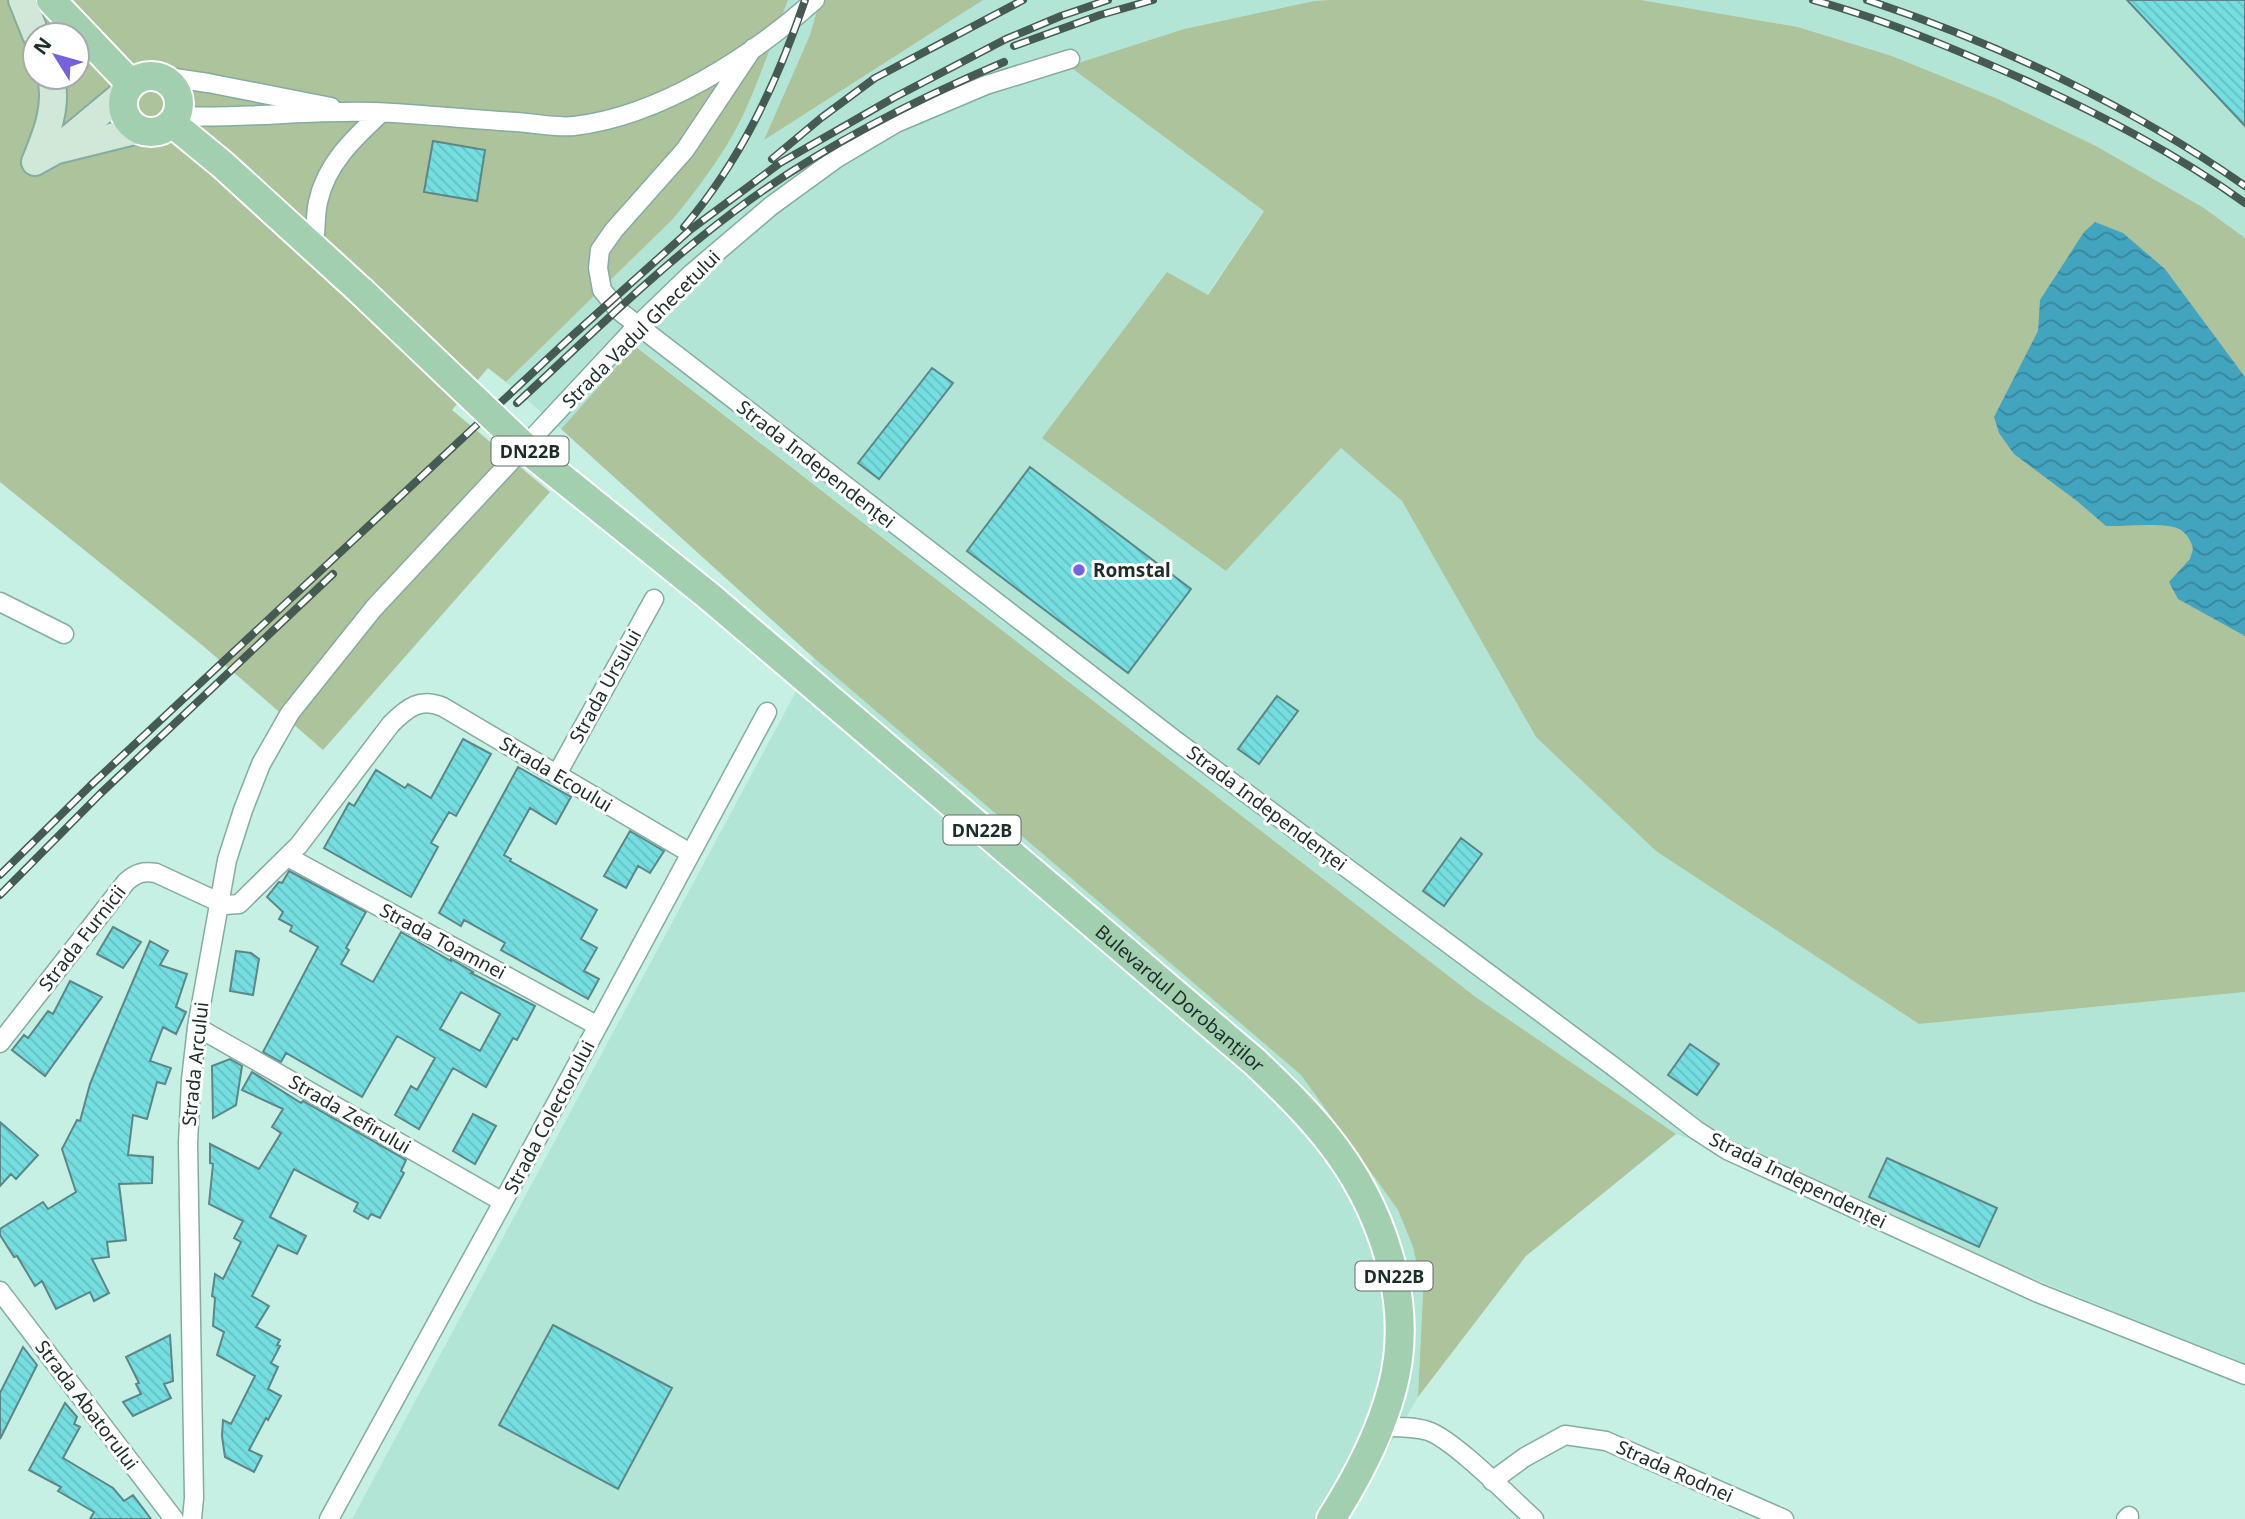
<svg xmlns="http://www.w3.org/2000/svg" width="2245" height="1519" font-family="'Noto Sans',sans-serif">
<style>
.built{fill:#b3e5d6}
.grass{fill:#adc39b;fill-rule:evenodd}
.water{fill:url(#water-waves)}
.building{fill:url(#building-back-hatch);stroke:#5c8687;stroke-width:2;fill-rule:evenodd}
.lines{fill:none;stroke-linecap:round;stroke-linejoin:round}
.minor-casing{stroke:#84aca1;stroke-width:21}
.secondary-casing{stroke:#84aca1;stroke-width:30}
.primary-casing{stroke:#fff;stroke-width:32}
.minor{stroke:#fff;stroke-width:18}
.secondary{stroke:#d1e7d8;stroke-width:26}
.primary{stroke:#a3cfb1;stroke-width:28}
.rail-casing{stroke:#445a53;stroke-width:8}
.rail{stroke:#fff;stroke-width:5;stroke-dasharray:16;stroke-linecap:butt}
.primary-bridge-casing{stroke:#fff;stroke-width:32;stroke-linecap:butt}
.primary-bridge{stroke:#a3cfb1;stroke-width:28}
.poi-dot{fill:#7363de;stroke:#fff;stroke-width:2.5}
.labels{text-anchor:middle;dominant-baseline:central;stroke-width:6;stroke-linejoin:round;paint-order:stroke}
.shield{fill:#fff;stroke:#616c68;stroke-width:2}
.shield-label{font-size:18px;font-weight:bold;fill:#1d2d28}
.street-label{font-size:19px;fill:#1d2d28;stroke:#fff}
.poi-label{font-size:19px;font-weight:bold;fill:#1d2d28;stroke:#fff;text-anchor:start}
</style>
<defs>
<pattern id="water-waves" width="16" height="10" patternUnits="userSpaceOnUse" patternTransform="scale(1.75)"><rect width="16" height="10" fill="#43a4bf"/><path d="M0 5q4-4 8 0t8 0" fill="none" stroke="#37869b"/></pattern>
<pattern id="building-back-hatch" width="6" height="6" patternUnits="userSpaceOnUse" patternTransform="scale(1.75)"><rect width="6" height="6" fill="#75dee0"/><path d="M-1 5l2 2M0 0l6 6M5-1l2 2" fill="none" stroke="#65bfc0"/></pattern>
</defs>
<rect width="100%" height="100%" fill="#c6f0e4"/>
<path class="built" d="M 788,0 L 820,0 L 810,35 L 765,139 L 983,0 L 1330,0 L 1314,1 L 1184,29 L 1070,66 L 1264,210 L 1207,295 L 1167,272 L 1226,571 L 1341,448 L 1402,501 L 1536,737 L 1919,1024 L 2245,992 L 2245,1365 L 2010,1269 L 1848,1194 L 1676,1134 L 1477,998 L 636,346 L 561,429 L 506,382 L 673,219 L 693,194 L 744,113 Z
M 1641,0 L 2245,0 L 2245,238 L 2204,208 L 2096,146 L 1998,99 L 1892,56 L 1798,27 Z
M 814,658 L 1301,1075 L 1398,1210 L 1413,1247 L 1423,1292 L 1418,1397 L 1346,1519 L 352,1519 Z"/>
<path class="grass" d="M 0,0 L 788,0 C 774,37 761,75 745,111 C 727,150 700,186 673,219 L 506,382 L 488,368 L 452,410 L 550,492 L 323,750 L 202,645 L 0,482 ZM 35,35 L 77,35 L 77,77 L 35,77 Z
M 820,0 L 983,0 L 764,140 L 810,35 Z
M 1330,0 L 1641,0 L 1798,27 L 1892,56 L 1998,99 L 2096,146 L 2204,208 L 2245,238 L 2245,992 L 1919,1024 L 1656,851 L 1536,737 L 1402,501 L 1341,448 L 1226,571 L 1042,438 L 1167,272 L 1208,295 L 1264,211 L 1069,66 L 1184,29 L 1314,1 Z
M 635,346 L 1477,998 L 1676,1134 L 1526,1256 L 1418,1397 L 1423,1292 L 1413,1247 L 1398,1210 L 1301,1075 L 814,658 L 561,429 Z"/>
<path class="water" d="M 2095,222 L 2123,233 L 2165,269 L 2245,377 L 2245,636 L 2178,599 L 2169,582 L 2190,559 L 2193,549 C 2191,541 2188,535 2181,530 C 2168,521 2124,527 2106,526 L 2077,501 L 2014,454 L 1999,433 L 1994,417 L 2038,331 L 2040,300 L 2084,232 Z"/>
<path class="building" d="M 2127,0 L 2245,0 L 2245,126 Z
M 433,141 L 485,150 L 477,201 L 424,192 Z
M 932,368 L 953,383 L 879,479 L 858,463 Z
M 1030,467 L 1191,589 L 1128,673 L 967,551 Z
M 1277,696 L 1298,711 L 1259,764 L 1238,749 Z
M 463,739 L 491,754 L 456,816 L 449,812 L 431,843 L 438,847 L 411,897 L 324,848 L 349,803 L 354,806 L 376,770 L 405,788 L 408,784 L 431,798 Z
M 518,767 L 571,797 L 556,824 L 530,808 L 504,855 L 511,859 L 510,861 L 597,910 L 581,939 L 597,948 L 584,971 L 599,979 L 588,999 L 501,950 L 505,943 L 464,920 L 461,926 L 439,913 Z
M 630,831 L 664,851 L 650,873 L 638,866 L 626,888 L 604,876 Z
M 1461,838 L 1482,854 L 1444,906 L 1423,891 Z
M 289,871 L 366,912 L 346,948 L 349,950 L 341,964 L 373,982 L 401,932 L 451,961 L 451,959 L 473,972 L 471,973 L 535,1006 L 517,1040 L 513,1038 L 486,1087 L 453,1068 L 419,1129 L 395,1115 L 411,1086 L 417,1090 L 435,1058 L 397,1036 L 362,1097 L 286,1053 L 281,1062 L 263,1052 L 318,947 L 290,931 L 292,926 L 279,919 L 283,912 L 267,897 L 279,882 L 282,883 ZM 461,992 L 500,1014 L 480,1051 L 440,1029 Z
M 113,927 L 141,942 L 123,968 L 97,954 Z
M 150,941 L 168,951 L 160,965 L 187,974 L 176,1007 L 186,1012 L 176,1034 L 163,1027 L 150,1061 L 171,1068 L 165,1084 L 157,1082 L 147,1119 L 133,1115 L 128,1155 L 153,1157 L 152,1183 L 119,1184 L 126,1240 L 107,1242 L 109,1257 L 92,1259 L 109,1293 L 94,1301 L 90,1292 L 56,1309 L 42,1281 L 35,1286 L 17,1256 L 14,1257 L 0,1235 L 0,1229 L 43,1202 L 48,1209 L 76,1192 L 62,1149 L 77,1120 L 80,1121 L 90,1084 L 105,1047 Z
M 236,951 L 251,953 L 259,959 L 253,995 L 230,991 Z
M 70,981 L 102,997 L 45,1076 L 12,1050 L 24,1035 L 28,1038 L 48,1011 L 53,1014 Z
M 1690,1044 L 1719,1064 L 1697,1095 L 1668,1075 Z
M 230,1059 L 242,1066 L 236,1105 L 213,1118 L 212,1066 Z
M 252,1072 L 301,1103 L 303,1101 L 406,1160 L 401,1171 L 404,1173 L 380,1218 L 371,1214 L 368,1219 L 354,1211 L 358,1203 L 294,1169 L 270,1217 L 306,1236 L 297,1254 L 278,1245 L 252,1296 L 269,1306 L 256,1327 L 280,1340 L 277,1345 L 280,1346 L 271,1363 L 278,1367 L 268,1389 L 281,1396 L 268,1420 L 266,1418 L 249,1450 L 262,1456 L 254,1472 L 225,1457 L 222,1436 L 223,1420 L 231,1424 L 255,1376 L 217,1355 L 224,1332 L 213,1326 L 215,1298 L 212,1296 L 215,1274 L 223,1279 L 241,1242 L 234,1238 L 243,1221 L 209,1204 L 213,1164 L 210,1163 L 210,1144 L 259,1169 L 281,1133 L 272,1127 L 283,1109 L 242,1090 Z
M 473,1114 L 496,1126 L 475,1164 L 453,1151 Z
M 0,1122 L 38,1155 L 16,1179 L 11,1174 L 0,1186 Z
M 1887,1158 L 1997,1208 L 1979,1247 L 1869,1197 Z
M 553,1325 L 672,1388 L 618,1489 L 499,1425 Z
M 170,1335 L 173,1381 L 164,1384 L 171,1398 L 133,1416 L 123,1402 L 141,1394 L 136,1384 L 139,1383 L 126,1357 Z
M 23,1347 L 37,1365 L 0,1439 L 0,1393 Z
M 65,1403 L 77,1417 L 74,1424 L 80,1427 L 63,1458 L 113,1488 L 124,1501 L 133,1495 L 151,1519 L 90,1519 L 94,1512 L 58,1491 L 61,1487 L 29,1470 Z"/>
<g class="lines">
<g class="minor-casing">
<path id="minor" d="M 753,48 L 685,150 L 614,230 L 600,250 L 598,268 L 602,290 L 618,310 L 1175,740 L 1614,1067 L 1696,1130 L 1727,1150 L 2038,1293 L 2245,1375
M 161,76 L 208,83 L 331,107
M 177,116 C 242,119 308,110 373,112 C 420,114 468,119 516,122 C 534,123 555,128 574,126 C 660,116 751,57 815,0
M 314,246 C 316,232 315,216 318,202 C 326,164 354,138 381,113
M 0,602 L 64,634
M 557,774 L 654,599
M 288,857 L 598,1026
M 197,1027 L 503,1202
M 0,1043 L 126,882 C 136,873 143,871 156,873 L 225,905 L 239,904 L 299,845 L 391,724 C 407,708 420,697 443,707 L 690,853
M 0,1291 L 174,1519
M 1378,1427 C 1395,1427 1412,1426 1428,1431 C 1453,1439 1512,1499 1534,1519
M 1492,1481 L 1525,1457 L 1565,1435 L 1606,1441 L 1784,1519
M 192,1519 L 194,1498 L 188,1143 L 191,1080 L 197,1027 L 227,860 L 243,810 L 261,764 L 290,713 L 374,608 L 637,326 L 691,274 L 771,206 L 837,158 L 896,123 L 986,85 L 1070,59
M 329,1519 L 503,1202 L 767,712
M 2126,1519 L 2129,1516"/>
</g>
<g class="secondary-casing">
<path id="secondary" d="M 22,0 L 36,35
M 58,150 L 139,130
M 35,162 L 53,152 L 125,92
M 35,162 C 46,135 58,107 51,77"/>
</g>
<g class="primary-casing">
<g id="primary">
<path d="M 51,0 L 131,84"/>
<circle cx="151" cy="104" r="28"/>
<path d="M 172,123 L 223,165 L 361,291"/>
<path id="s1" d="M 710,597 L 1255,1062 C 1280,1086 1304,1109 1325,1135 C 1381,1204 1416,1301 1392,1389 C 1380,1434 1356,1480 1331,1519"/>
</g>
</g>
<use href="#minor" class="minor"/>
<use href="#secondary" class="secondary"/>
<use href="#primary" class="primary"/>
<g class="rail-casing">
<path id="rail" d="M 1813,0 C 1887,20 1957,50 2027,81 C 2103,116 2177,154 2245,203
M 1867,0 C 1997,43 2133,107 2245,186
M 1014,46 L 1100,15 L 1153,0
M 772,159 L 821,118 L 875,78 L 1023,0
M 684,227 C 741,160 777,83 805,0
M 517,403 C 593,333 667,259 751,199 C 829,143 915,100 1004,62
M 0,875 L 90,786 L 572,336 L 690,230 L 780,163 L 895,97 L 1006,39 L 1061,16 L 1108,0
M 0,895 L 100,794 L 333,574"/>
</g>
<use href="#rail" class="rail"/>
<g class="primary-bridge-casing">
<path id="primary-bridge" d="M 361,291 L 531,453 L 710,597"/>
</g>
<use href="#primary-bridge" class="primary-bridge"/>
</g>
<circle class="poi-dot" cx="1079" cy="570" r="7"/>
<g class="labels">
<g class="shield">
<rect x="491.5" y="436.5" width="77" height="29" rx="5"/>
<rect x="943.5" y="815.5" width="77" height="29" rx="5"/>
<rect x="1355.5" y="1261.5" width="77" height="29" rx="5"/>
</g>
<g class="shield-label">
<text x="530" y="451">DN22B</text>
<text x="982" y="830">DN22B</text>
<text x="1394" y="1276">DN22B</text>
</g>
<g class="street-label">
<text transform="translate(641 329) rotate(-45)">Strada Vadul Ghecetului</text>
<text transform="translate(816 464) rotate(38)">Strada Independenței</text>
<text transform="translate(605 686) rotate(-61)">Strada Ursului</text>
<text transform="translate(556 774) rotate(31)">Strada Ecoului</text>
<text transform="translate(1267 808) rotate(37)">Strada Independenței</text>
<text transform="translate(82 938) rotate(-52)">Strada Furnicii</text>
<text transform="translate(443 941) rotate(28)">Strada Toamnei</text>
<text stroke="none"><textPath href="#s1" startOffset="618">Bulevardul Dorobanților</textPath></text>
<text transform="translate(195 1064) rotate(-84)">Strada Arcului</text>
<text transform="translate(350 1114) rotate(30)">Strada Zefirului</text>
<text transform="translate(549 1117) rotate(-62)">Strada Colectorului</text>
<text transform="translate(1798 1180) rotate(26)">Strada Independenței</text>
<text transform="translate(87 1405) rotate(53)">Strada Abatorului</text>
<text transform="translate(1675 1471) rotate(24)">Strada Rodnei</text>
</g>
<g class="poi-label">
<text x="1093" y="570">Romstal</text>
</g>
</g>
<g transform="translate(56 56) rotate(307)"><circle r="33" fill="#ffffff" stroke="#a5aba9" stroke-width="2"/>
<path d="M0-5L12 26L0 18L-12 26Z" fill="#7363de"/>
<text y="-10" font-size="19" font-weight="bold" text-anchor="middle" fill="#1d2d28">N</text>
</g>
</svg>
